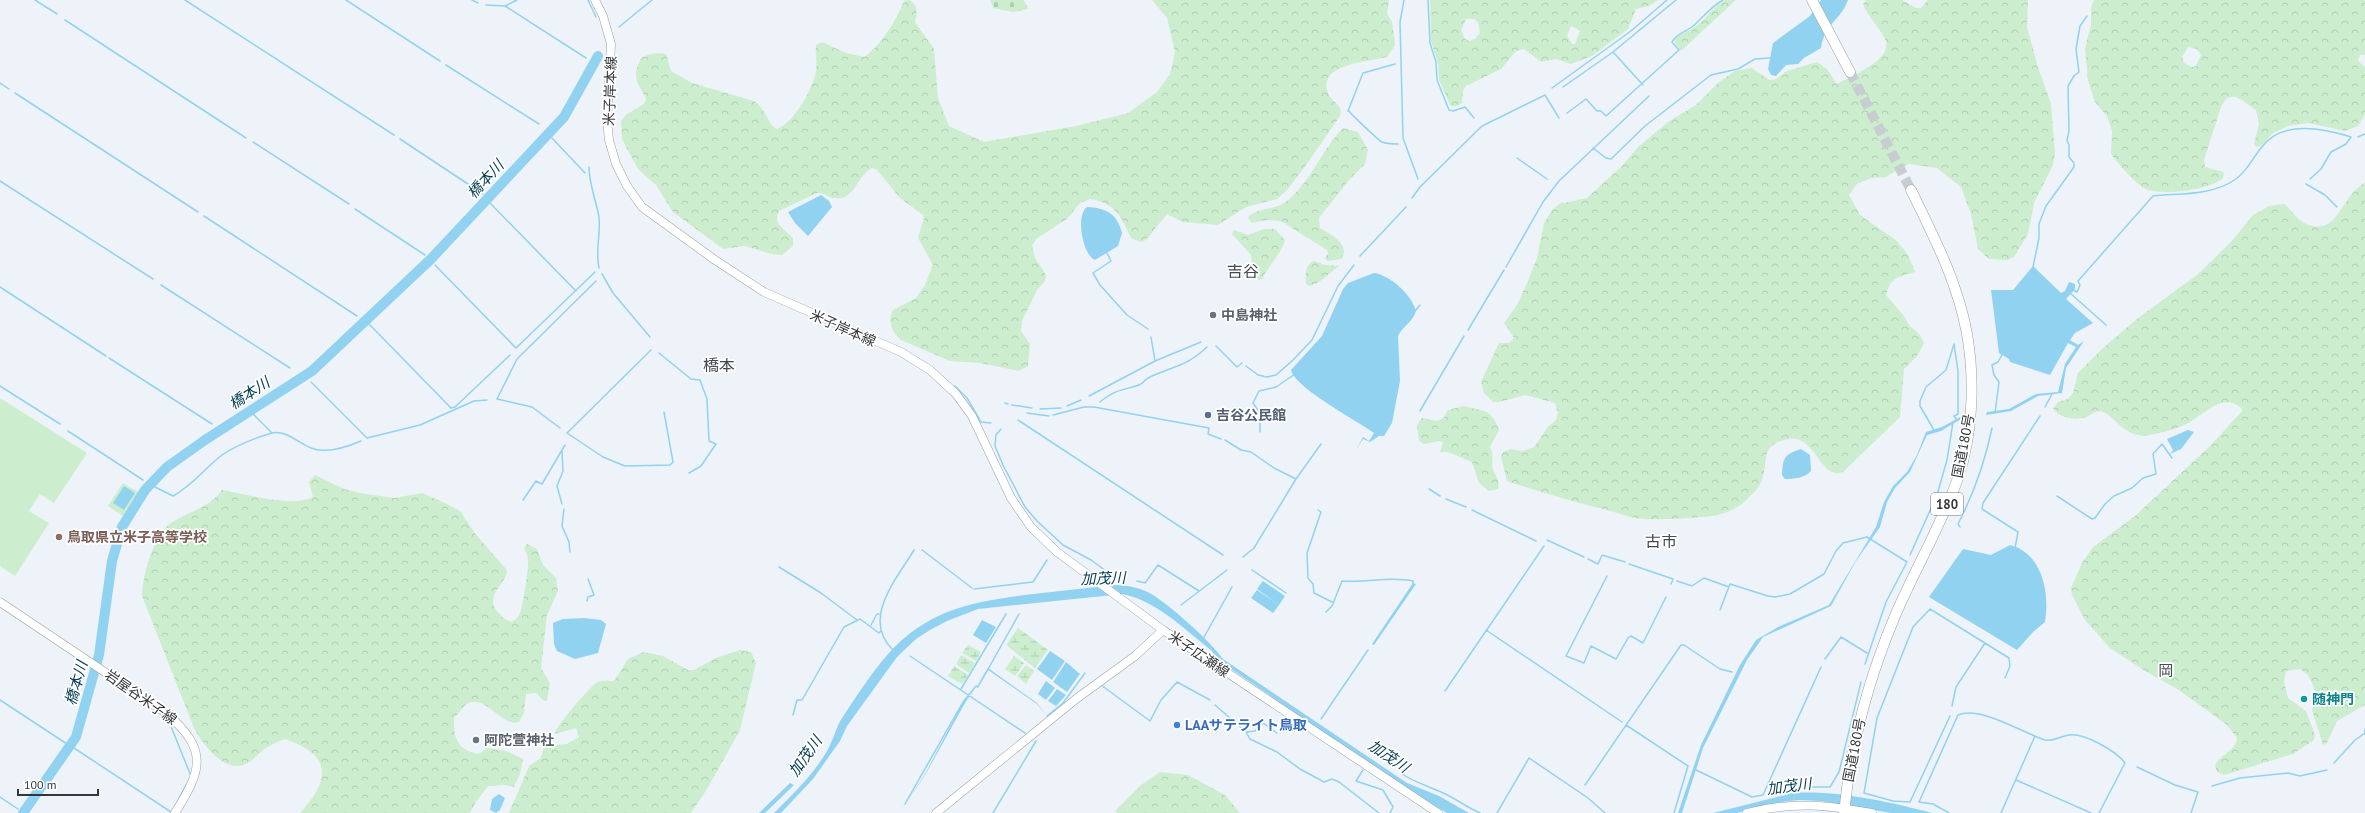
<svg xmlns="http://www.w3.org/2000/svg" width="2365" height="813" font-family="'PT Sans','Noto Sans JP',sans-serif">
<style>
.grass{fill:#cceece}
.forest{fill:url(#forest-crowns);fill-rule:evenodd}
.wetland{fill:url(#wetland-marsh)}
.cemetery{fill:url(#cemetery-stones)}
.water{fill:#91d2f1}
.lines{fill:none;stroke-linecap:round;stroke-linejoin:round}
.stream{stroke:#91d2f1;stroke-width:1.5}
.river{stroke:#91d2f1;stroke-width:10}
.trunk-tunnel{stroke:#c8cdd2;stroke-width:10;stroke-dasharray:10 5;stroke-linecap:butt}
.secondary-casing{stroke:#9aa0a5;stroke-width:9}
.trunk-casing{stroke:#9aa0a5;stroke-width:11}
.secondary{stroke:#fff;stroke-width:8}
.trunk{stroke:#fff;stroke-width:10}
.worship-dot{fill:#6b7280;stroke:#fff;stroke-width:1.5}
.service-dot{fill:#5c6f8a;stroke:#fff;stroke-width:1.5}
.education-dot{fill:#8d6e63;stroke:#fff;stroke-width:1.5}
.culture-dot{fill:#0f9aa8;stroke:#fff;stroke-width:1.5}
.shop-dot{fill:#3f7fe0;stroke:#fff;stroke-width:1.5}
.labels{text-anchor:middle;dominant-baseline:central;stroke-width:3.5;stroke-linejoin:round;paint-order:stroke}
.shield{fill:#fff;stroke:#707273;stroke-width:1}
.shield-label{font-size:13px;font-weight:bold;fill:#333537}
.street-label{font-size:14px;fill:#333537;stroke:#fff}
.worship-label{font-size:14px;font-weight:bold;fill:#5b616d;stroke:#fff;text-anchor:start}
.service-label{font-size:14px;font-weight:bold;fill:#4e5e75;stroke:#fff;text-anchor:start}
.education-label{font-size:14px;font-weight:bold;fill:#785e54;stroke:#fff;text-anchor:start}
.culture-label{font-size:14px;font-weight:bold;fill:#0d838f;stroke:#fff;text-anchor:start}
.shop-label{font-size:14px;font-weight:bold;fill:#366cbe;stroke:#fff;text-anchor:start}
.water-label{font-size:15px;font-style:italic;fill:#013b50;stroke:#fff}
.neighbourhood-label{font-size:15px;fill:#454a4f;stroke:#fff}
.quarter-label{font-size:16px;fill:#454a4f;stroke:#fff}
</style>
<defs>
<pattern id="forest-crowns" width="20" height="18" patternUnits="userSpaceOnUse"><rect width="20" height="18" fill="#cceece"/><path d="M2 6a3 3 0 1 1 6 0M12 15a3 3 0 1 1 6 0" fill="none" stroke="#b0cdb2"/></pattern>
<pattern id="wetland-marsh" width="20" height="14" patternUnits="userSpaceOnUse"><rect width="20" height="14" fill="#cceece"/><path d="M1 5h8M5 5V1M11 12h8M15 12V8" fill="none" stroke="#b0cdb2"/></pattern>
<pattern id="cemetery-stones" width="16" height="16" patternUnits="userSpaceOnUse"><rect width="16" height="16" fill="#cceece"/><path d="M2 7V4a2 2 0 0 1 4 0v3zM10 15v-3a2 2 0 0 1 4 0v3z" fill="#b0cdb2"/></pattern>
</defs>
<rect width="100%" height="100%" fill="#edf3f9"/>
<path class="grass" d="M 0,398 L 87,453 L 54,503 L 40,494 L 29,511 L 49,523 L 15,576 L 0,566 Z
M 123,483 L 138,492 L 123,516 L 108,506 Z"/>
<path class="forest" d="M 909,0 C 919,5 917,13 915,22 L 934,49 L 938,98 L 949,126 L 984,142 L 1076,126 L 1128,113 L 1157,92 L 1170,74 L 1175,52 L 1167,18 L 1152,0 L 1389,0 L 1387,14 L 1392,22 L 1395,45 L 1387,57 C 1369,62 1317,63 1328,93 C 1330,99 1338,103 1341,110 L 1340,116 L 1304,168 L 1286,191 L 1277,199 L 1246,207 L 1218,225 L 1183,222 L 1167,214 L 1146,240 L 1140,242 L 1131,238 C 1121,216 1115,203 1090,199 L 1080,203 L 1067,219 L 1036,239 L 1032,246 L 1035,258 L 1046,275 L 1045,281 L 1037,290 L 1022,321 L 1021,331 L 1030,344 L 1028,366 L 1019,371 L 980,363 L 950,361 L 901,340 C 892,333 887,321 893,310 L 916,298 L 925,285 L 933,265 L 918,238 L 924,218 L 923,215 L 900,198 L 877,170 L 872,168 C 857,175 855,201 835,198 C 828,198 824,192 817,193 L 779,211 C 772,224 785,229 793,238 L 793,246 L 782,255 L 771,254 L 745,246 L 723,249 L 673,212 L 656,185 L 638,169 L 622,139 L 621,121 L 626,115 L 645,103 L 646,98 C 636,81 632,77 641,58 C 649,54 657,52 666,54 L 671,71 L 692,83 L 754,101 C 767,110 767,124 777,129 C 794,122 810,93 815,76 C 818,66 815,55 816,45 L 822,42 L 846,53 L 864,57 C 880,47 897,19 904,1 Z
M 1430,0 L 1658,0 L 1649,6 L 1636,9 L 1628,29 L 1592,56 L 1571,64 L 1556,59 L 1541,62 L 1524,49 L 1516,51 L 1501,69 L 1466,86 L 1463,90 L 1462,103 L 1454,107 L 1450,105 L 1439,80 L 1438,64 L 1431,41 ZM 1466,19 L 1474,19 L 1478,22 L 1480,33 L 1475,39 L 1469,41 L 1465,39 L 1461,30 ZM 1571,26 L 1580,31 L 1575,44 L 1572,44 L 1567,36 Z
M 1725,0 L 1736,0 L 1681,51 L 1674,41 C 1678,34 1685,33 1692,29 C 1705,21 1712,8 1725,0 Z
M 1866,0 L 1902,0 L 1916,8 L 1921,8 L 1928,0 L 2028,0 L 2027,27 L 2038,67 L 2051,104 L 2055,154 L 2053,165 L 2034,203 L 2028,234 L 2014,257 L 2007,260 L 1989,259 L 1978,249 L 1971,214 L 1961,187 L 1937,168 L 1908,164 L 1886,177 L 1871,178 L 1857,184 L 1849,195 L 1860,215 L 1897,241 L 1908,255 L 1915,272 C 1899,277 1891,276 1886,295 L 1904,316 L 1909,325 L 1920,335 L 1924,343 L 1917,356 L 1904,369 L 1900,417 L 1843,472 C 1820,481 1815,433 1788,439 C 1761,445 1768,458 1763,477 C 1761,485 1755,492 1749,497 C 1743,505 1731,511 1721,514 C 1712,518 1654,520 1642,519 C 1631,518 1618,513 1607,510 C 1573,502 1540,492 1507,481 L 1501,457 L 1503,452 L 1510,449 L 1523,451 L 1534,447 L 1548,427 L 1556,420 L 1558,413 L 1555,403 L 1525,395 L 1499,402 L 1493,402 L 1484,393 L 1481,382 L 1499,343 L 1509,343 L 1514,338 L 1504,323 L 1517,305 L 1527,283 L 1537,258 L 1544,223 L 1552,210 L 1559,204 L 1587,198 L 1622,166 L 1638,147 L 1668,122 L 1696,105 L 1719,82 L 1735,71 L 1751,68 L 1770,80 L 1776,79 L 1787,71 L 1817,62 L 1827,69 L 1837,84 C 1851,76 1895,59 1885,39 C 1879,27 1868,17 1863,4 Z
M 2094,0 L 2365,0 L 2365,55 L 2360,55 L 2358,61 L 2365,67 L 2365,115 L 2358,126 L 2345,131 L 2308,123 L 2288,126 L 2273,133 L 2261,146 L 2256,147 L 2254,144 L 2259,124 L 2256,110 C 2242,101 2231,87 2221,107 L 2204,160 L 2205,167 L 2224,172 L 2223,178 C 2210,190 2161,196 2146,189 C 2136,185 2118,163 2111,154 L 2112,131 L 2107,116 L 2095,102 L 2088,81 L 2085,48 L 2091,25 L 2091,7 ZM 2188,47 L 2197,49 L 2201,55 L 2196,66 L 2192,67 L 2184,63 L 2182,57 Z
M 1343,128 L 1358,132 L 1368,150 L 1365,164 L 1349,180 L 1319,218 L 1320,228 C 1330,234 1352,245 1341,259 L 1327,261 L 1325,258 L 1328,253 L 1327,250 L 1281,221 L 1266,220 L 1252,223 L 1248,218 C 1253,208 1275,210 1284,203 C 1310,185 1321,150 1343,128 Z
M 2365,183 L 2365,705 L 2337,721 L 2327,743 L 2323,745 L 2312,710 L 2316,696 L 2313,685 L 2308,675 L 2300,669 L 2286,671 L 2284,682 L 2288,698 L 2306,711 L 2315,735 L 2314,740 L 2293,754 L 2224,775 L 2217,772 L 2215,765 C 2221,754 2236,751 2237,738 L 2227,725 L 2179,690 L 2145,671 L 2110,648 L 2085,620 L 2072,595 L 2071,588 L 2082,563 L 2093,547 L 2135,516 L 2211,445 L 2243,410 C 2225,391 2207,412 2190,422 C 2180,428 2162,433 2150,435 C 2123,440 2114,412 2099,411 C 2095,411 2090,416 2086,417 C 2074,421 2061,418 2053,409 L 2058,402 L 2068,399 L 2073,393 L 2078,373 L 2103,348 L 2138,318 L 2197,275 L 2231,242 L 2253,215 L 2269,206 L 2284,204 C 2291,209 2297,220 2304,223 C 2338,240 2341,194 2365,183 Z
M 1264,229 L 1275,229 L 1285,240 C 1281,254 1269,265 1262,279 L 1259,280 L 1253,275 L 1251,255 L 1232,234 L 1234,230 L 1248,235 Z
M 1314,261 L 1325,265 L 1339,266 L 1319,282 L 1309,286 L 1306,284 C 1305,276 1305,264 1314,261 Z
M 1464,406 C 1483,412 1491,407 1499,430 L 1490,447 C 1494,455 1492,458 1492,465 C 1493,474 1501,479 1498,489 L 1489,491 L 1479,483 L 1472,462 L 1448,452 L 1440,452 L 1443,443 L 1440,441 L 1424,444 L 1419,441 L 1417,425 L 1422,418 L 1437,421 L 1443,419 L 1448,410 Z
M 315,475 L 344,489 L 360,493 L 394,498 L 422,493 L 447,504 L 460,511 L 477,536 L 507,570 C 508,583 481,597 499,613 C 503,618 506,620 512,622 C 514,620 518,618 519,615 C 523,609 529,567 528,559 C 528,555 525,551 524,548 L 527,544 L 537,549 L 543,565 L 556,578 L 558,591 L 547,615 L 541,668 L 550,683 L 547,701 L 544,701 L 536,693 L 526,694 L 524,713 L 519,722 C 502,728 485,693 467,704 C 462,707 459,714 454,718 C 453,738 458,751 479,754 L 487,748 L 506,751 L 523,759 L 520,774 L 514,787 L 505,785 L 488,786 L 476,802 L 470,813 L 300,813 C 331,779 332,755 285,739 C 277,742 270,745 263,750 C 257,755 251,763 243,765 C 223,772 202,743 194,728 L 142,596 C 142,577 154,534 171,523 C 187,512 211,507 222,490 C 246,494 290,508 313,497 L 309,482 Z
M 740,650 L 751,652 L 756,663 L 740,730 L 707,789 L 691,813 L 509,813 L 529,766 L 541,758 L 544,746 L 567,744 L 579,737 L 576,728 L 555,734 C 555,727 591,685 598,682 C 603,680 609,681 614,681 L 628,659 L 643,652 L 663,656 L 688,670 L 694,670 L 716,658 Z
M 1160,772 L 1188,775 L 1225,795 L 1240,813 L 1117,813 L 1116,810 L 1141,785 Z"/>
<path class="wetland" d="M 1018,628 L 1048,650 L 1035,668 L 1006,645 Z
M 968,645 L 981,652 L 976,661 L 962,653 Z
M 961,655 L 975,663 L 969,673 L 956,664 Z
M 1014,656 L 1024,663 L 1015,676 L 1005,669 Z
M 1026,665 L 1034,671 L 1026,684 L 1017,676 Z
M 954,666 L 968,675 L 962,684 L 948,676 Z"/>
<path class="cemetery" d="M 990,0 L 1024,0 L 1028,9 L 1013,12 L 993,8 Z"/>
<path class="water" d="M 1821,0 L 1848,0 C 1841,20 1825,23 1821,48 L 1804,58 L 1798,64 L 1786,65 L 1776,76 L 1771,75 L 1768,69 L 1773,43 L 1810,16 Z
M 821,195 L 829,201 L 832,207 L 808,236 L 795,223 L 788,212 Z
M 1087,207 C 1106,208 1117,213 1122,233 L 1118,246 L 1095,260 C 1083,255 1075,216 1087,207 Z
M 2033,266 L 2061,293 L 2065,291 L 2069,282 L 2075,284 L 2075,289 L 2066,299 L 2093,323 L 2075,333 L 2070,340 L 2078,345 L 2084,341 L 2066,368 L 2062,393 L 2038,396 L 2011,411 L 1986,415 L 1987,412 L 2009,409 L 2036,394 L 2058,392 L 2065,364 L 2076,347 L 2068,343 L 2050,375 L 2010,362 L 2009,359 L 1999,353 L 1991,290 L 2013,290 Z
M 1374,273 C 1390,275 1412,295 1416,311 C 1413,322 1402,327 1398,336 L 1400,381 L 1392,423 L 1384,436 L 1379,436 L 1370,442 L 1363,439 L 1356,450 L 1320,444 L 1356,450 L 1363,437 L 1369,441 L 1374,433 C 1358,421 1295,388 1291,370 L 1322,336 L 1343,289 L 1348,283 Z
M 1962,416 L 1961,419 L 1941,431 L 1927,435 L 1910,472 L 1895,488 L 1887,502 L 1880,527 L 1856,561 L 1831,606 L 1763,637 L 1747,660 L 1703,748 L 1682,813 L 1678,813 L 1701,745 L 1740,665 L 1756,640 L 1778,627 L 1829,605 L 1876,527 L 1884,502 L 1893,486 L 1907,472 L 1917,455 L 1926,432 L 1942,427 Z
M 2188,430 L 2194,432 L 2181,449 L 2170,454 L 2173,450 L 2167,439 Z
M 1801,449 L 1810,455 L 1811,471 C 1805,478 1794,479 1785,479 L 1782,475 C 1783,457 1784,455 1801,449 Z
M 124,486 L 135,493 L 124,510 L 113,503 Z
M 2010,545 C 2042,553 2050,592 2045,622 L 2033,632 L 2017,650 L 1929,597 L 1963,549 L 1991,555 Z
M 1263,581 L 1285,596 L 1279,605 L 1257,589 Z
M 1413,583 L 1416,584 L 1374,645 L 1372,644 Z
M 1115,585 C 1127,585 1142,588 1153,595 C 1172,607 1210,641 1223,659 L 1407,783 L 1439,796 L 1469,813 L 1447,813 L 1401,785 L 1215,658 L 1212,651 C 1184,629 1158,602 1123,594 L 978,609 L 947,621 L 930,630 L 916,639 L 897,657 L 847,726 L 840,741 L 813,779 L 781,813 L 774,813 C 793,794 814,774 827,751 C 834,739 836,726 844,715 C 858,694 872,672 888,654 C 929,608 976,601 1033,594 C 1060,591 1087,588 1115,585 Z
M 1257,590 L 1279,605 L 1273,613 L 1251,598 Z
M 584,618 L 601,620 L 606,624 L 598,653 L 575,659 L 557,651 L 554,644 L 553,623 L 563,619 Z
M 982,620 L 996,627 L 986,643 L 973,635 Z
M 1050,651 L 1065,661 L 1052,680 L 1037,669 Z
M 1066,662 L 1080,674 L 1067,692 L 1053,682 Z
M 988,668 L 1037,703 L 1047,716 L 1037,704 L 988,670 L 965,703 L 924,777 L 899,813 L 924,776 L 963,702 L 971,695 Z
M 1046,681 L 1055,688 L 1046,700 L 1038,694 Z
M 1057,689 L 1066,695 L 1056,706 L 1048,701 Z
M 790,783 L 794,785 L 765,813 L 759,813 Z
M 1793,793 C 1837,790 1890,802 1932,813 L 1891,813 L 1820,801 L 1799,800 L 1781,802 L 1737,813 L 1713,813 Z
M 499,794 L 505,798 L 500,810 L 496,813 L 490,810 L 492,799 Z"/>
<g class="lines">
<path class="stream" d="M 35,0 L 57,14
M 185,0 L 394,135
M 346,0 L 440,61
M 472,0 L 478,3
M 588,0 L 596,17
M 1404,0 L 1400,22 L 1403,138 L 1418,179
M 1428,0 L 1430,43 L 1436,62 L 1437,80 L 1449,110 L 1453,111 L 1465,107 L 1474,118
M 486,5 L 505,6 L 517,0
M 505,6 L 586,58
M 65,20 L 246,138
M 619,27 L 652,0
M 1613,52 L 1643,85
M 446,65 L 539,124
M 0,83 L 9,89
M 1563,87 L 1613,52 L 1676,0
M 1552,88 L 1631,31 L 1667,0
M 15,93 L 198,212
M 1348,110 C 1351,114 1379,141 1382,142 C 1387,144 1393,144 1398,144
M 1348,111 L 1363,73 L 1395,64
M 1567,113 L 1586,99 L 1597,111 L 1601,111 L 1606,116 L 1679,50 L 1672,42 C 1676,34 1685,32 1692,27 C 1703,18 1710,7 1723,0
M 2358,137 L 2365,134
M 552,138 L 585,173
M 400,139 L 483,194
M 253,142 L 349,204
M 1593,148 L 1606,158 L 1611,159 L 1645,126 L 1711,75 L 1738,69 L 1755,59 L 1770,58
M 1517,158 L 1547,179
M 589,167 C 589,184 596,200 599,217 C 601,234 595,250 599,268
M 0,181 L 153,279
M 2306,184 L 2325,195 L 2337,207
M 1412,198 L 1420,187 L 1482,126 L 1545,95 L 1559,118
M 490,203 L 576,291
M 355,209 L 425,255
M 204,216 L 357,316
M 1107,253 L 1111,261 L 1093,273 L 1100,285 L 1127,315 L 1148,329
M 1360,256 L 1406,207
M 435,265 L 516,348 L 595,272
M 1506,267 L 1543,202 L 1559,181 L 1649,96
M 2033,267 L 2039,238 L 2039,224 L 2046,206 L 2074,167 L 2074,163 L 2069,157 L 2069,145 L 2067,140 L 2069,131 L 2068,86 L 2074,76 L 2079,72 L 2076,49 L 2080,26 L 2087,16
M 602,274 L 613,293 L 650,337
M 161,285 L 290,368
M 0,287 L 106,356
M 2073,290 L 2077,292 L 2080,285 L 2078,281 L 2153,196 C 2183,193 2211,196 2236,179 C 2248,170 2252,159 2261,148 C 2281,120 2323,128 2351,137 L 2346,144 L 2331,152 L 2321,169 L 2310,179
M 2070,293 L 2106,325
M 1415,311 L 1420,305
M 369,324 L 451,408 L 455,407 L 510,355
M 1468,330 L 1504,270
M 1151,337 L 1155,361
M 1954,344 L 1958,371 L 1958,414 L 1954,416 L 1957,420
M 1216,346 L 1237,367 L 1242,363
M 651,350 L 567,433 L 603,457 L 625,466 L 670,465 L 673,462 L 664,412
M 659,353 L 691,379 L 700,380 L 707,399 L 709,441 L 716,444 L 701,466 L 689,473
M 109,358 L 212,424
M 1246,366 L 1258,375 L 1267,377 L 1276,375 L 1293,360 L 1312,340 L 1338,286 L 1354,265
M 311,382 L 367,438 L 420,425 L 474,401 L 487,400
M 0,386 L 60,424
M 955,386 L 967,398 L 981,422 L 991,423
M 1089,396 L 1155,361 L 1201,342
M 1100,402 C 1116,389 1121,391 1139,385 C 1143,384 1144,380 1148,378 C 1173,366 1186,367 1207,347
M 1005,403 L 1008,404
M 1012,405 L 1032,408
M 1067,406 L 1081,400
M 2045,407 L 2052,394
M 1040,409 L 1061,408
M 250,411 L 272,433
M 1420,411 L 1464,336
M 1027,413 L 1049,416
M 1995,413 L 1999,382 L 1994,375 L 1992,365 L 1998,362 L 2003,353
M 1053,415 L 1084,407 L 1094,407 L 1209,428 L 1208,434 L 1221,439
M 1018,420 L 1223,555
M 560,428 L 532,407 L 497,399 L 517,359 L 596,281
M 1001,429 L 996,435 L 995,446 L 1003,465 L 1025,507 L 1037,521 L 1063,545 L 1091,560 L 1117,579
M 1934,430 L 1920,406 L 1920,401 L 1926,387 L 1946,370 L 1954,344
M 68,431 L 143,480
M 1260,432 L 1260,413 L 1253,403 L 1259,391 L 1276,387 L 1295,374
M 1225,440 L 1241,450 L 1251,452 L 1274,468 L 1296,479
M 155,487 L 173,496 C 192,486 205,468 222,455 C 237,445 255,438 272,433 C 287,430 298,443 311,448 C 326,454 347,447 361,441
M 1429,489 L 1440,496
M 2057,496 L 2092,519 L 2095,518 L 2105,504 L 2114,496 L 2132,488 L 2143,478 L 2156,474 L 2153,454 L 2162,444 L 2172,458
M 1446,499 L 1466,507
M 523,500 L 536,481 L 542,484 L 562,450
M 562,504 L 557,486 L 563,471 L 562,450 L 565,445
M 564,509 L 562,526 L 569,542 L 570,552
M 1318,510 L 1321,512 L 1307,553 L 1308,578 L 1313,584 L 1314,593 L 1332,602
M 1472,510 L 1536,541
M 1960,527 L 1958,524 C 1974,493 1985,462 1992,428
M 1547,540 L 1584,557
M 2015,548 L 2018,532 L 1982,509 L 1983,503 L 2040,416
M 922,550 L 972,588
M 1910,555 L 1937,495 L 1947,460 L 1953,422
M 1243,557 L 1254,548 L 1296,479 L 1321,444
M 1588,559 L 1598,564 L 1602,555 L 1625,562
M 1629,564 L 1673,579 L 1671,584
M 779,567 L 821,593 L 857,620
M 1252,570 L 1286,593
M 1607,576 L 1566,656 L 1584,663 L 1591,646 L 1616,659 L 1628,638 L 1631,636 L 1643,643 L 1666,597
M 1137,581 L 1145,583 L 1158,565 L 1199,591
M 1677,581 L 1692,586 L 1704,578 L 1729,587
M 974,589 L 1033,582 L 1047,560
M 587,601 L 588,597 L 594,595 L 588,579
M 1181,605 L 1227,570
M 1720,610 L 1730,584 L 1768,596 L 1775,597 L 1790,594 L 1824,574 L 1836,551 L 1843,543 L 1867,537 L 1907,562 L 1886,602 L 1865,664
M 1326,612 L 1332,606 L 1342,581 C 1366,583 1390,576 1413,581 L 1413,584
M 871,625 L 877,614 L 879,614
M 1486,630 L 1622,722
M 1203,639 L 1232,587
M 893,650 C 861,619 896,580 914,550
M 910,656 L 1025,733
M 1825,659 L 1841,637 L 1867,653
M 1101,685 L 1150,721 L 1161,700 L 1177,682 L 1210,700
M 961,689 L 1006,614
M 1445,691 L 1544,546
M 0,700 L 67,744
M 1215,705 L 1246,732 L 1250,739 L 1277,752 L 1300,769 L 1324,782 L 1332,779 L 1339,782 L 1379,813
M 1952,706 L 1956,687 L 1985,643
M 793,715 L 797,700 L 802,700 L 844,627 L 860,619 L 879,633 L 881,631
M 1047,716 L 1063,703 L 1085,673
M 1950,716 L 1910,802 L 1893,801 L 1864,793 L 1877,718 L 1913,627 L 1930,609 L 2009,658 L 2010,666 L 2005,678
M 1321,719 L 1368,650
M 170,724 L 191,776
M 1626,725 L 1688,766 L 1674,813
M 1247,732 L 1255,731 L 1263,723 L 1277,733
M 71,746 L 171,812
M 2334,763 L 2355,740 L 2365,733 L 2365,729
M 2137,767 L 2175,785 L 2198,792 L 2191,813
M 1694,769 L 1752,797 L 1763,795 L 1821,667
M 1363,770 L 1356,781 L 1383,790 L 1393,807 L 1390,813
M 1402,774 C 1414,782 1428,786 1441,792 C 1455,798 1466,807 1480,813
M 2016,780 L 2091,813
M 1585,785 L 1681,645 L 1684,645 L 1720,669 L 1732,672
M 2212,786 L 2240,778 L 2288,773 L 2300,776 L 2327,770
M 1794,795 L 1799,787 L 1830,787 L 1839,772 L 1861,682
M 0,797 L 18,809
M 905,804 L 963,702 L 976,686 L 978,687 L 1019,614
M 175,806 L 186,785
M 24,812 L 26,813
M 993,813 L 1036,741
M 1497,813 L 1529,758 L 1588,798 L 1605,813
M 1949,813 L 1933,804 L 1919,802 L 1958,715 C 1979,705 2023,733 2045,740 C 2054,742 2060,736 2069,735 C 2085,733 2116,751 2125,763 L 2099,813
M 2001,813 L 2035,736"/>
<path class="river" d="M 23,813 L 76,737 L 99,655 L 112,561 L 122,527 L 145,490 L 167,467 L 205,440 L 312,371 L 431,259 L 564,117 L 598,56"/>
<path class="trunk-tunnel" d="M 1850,72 L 1911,190"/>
<g class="secondary-casing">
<path id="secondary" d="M 595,0 L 603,16 L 611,44 L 607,120 L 609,140 L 616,164 L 627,186 L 642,207 L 715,260 L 764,292 L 901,352 L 930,370 L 956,394 L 972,416 L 1011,498 L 1031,527 L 1057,552 L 1163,630 L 1438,813
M 0,602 L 166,713 C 209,750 202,770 175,813
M 936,813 L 1076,699 L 1135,656 L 1163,630
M 1747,813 C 1794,801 1826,805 1872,813"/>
</g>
<g class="trunk-casing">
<path id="trunk" d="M 1812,0 L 1850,72
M 1844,813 C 1851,744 1868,680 1895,616 C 1915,569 1941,526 1958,478 C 1973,434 1975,380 1967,334 C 1958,283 1934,237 1911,190"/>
</g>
<use href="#secondary" class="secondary"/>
<use href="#trunk" class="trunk"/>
</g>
<g class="worship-dot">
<circle cx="1213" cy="315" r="4"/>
<circle cx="476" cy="740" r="4"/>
</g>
<circle class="service-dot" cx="1208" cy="415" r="4"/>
<circle class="education-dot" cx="59" cy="537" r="4"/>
<circle class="culture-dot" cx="2304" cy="699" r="4"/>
<circle class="shop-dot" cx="1177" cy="725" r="4"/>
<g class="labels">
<rect class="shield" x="1931" y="493" width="32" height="22" rx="3"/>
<g class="shield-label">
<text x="1947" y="504">180</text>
</g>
<g class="street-label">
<text transform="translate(610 91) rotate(-88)">米子岸本線</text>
<text transform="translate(843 328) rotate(24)">米子岸本線</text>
<text transform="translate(1963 446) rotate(-79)">国道180号</text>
<text transform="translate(1199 654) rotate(34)">米子広瀬線</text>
<text transform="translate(141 697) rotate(35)">岩屋谷米子線</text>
<text transform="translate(1854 750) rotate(-79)">国道180号</text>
</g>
<g class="worship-label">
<text x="1221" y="315">中島神社</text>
<text x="484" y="740">阿陀萱神社</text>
</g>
<g class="service-label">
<text x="1216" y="415">吉谷公民館</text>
</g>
<g class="education-label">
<text x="67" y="537">鳥取県立米子高等学校</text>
</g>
<g class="culture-label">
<text x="2312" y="699">随神門</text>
</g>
<g class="shop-label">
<text x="1185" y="725">LAAサテライト鳥取</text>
</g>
<g class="water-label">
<text transform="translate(485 179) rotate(-47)">橋本川</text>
<text transform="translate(249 393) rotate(-33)">橋本川</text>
<text transform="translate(1103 578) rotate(-2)">加茂川</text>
<text transform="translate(76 683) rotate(-74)">橋本川</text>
<text transform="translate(805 756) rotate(-55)">加茂川</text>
<text transform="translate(1389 756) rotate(34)">加茂川</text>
<text transform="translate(1789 786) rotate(-7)">加茂川</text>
</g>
<g class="neighbourhood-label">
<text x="2166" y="670">岡</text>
</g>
<g class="quarter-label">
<text x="1243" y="271">吉谷</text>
<text x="719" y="365">橋本</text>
<text x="1661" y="541">古市</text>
</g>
</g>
<path d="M18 789v6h80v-6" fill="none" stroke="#333537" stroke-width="2"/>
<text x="24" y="789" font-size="12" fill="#333537" stroke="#ffffff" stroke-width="3" paint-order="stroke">100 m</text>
</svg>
